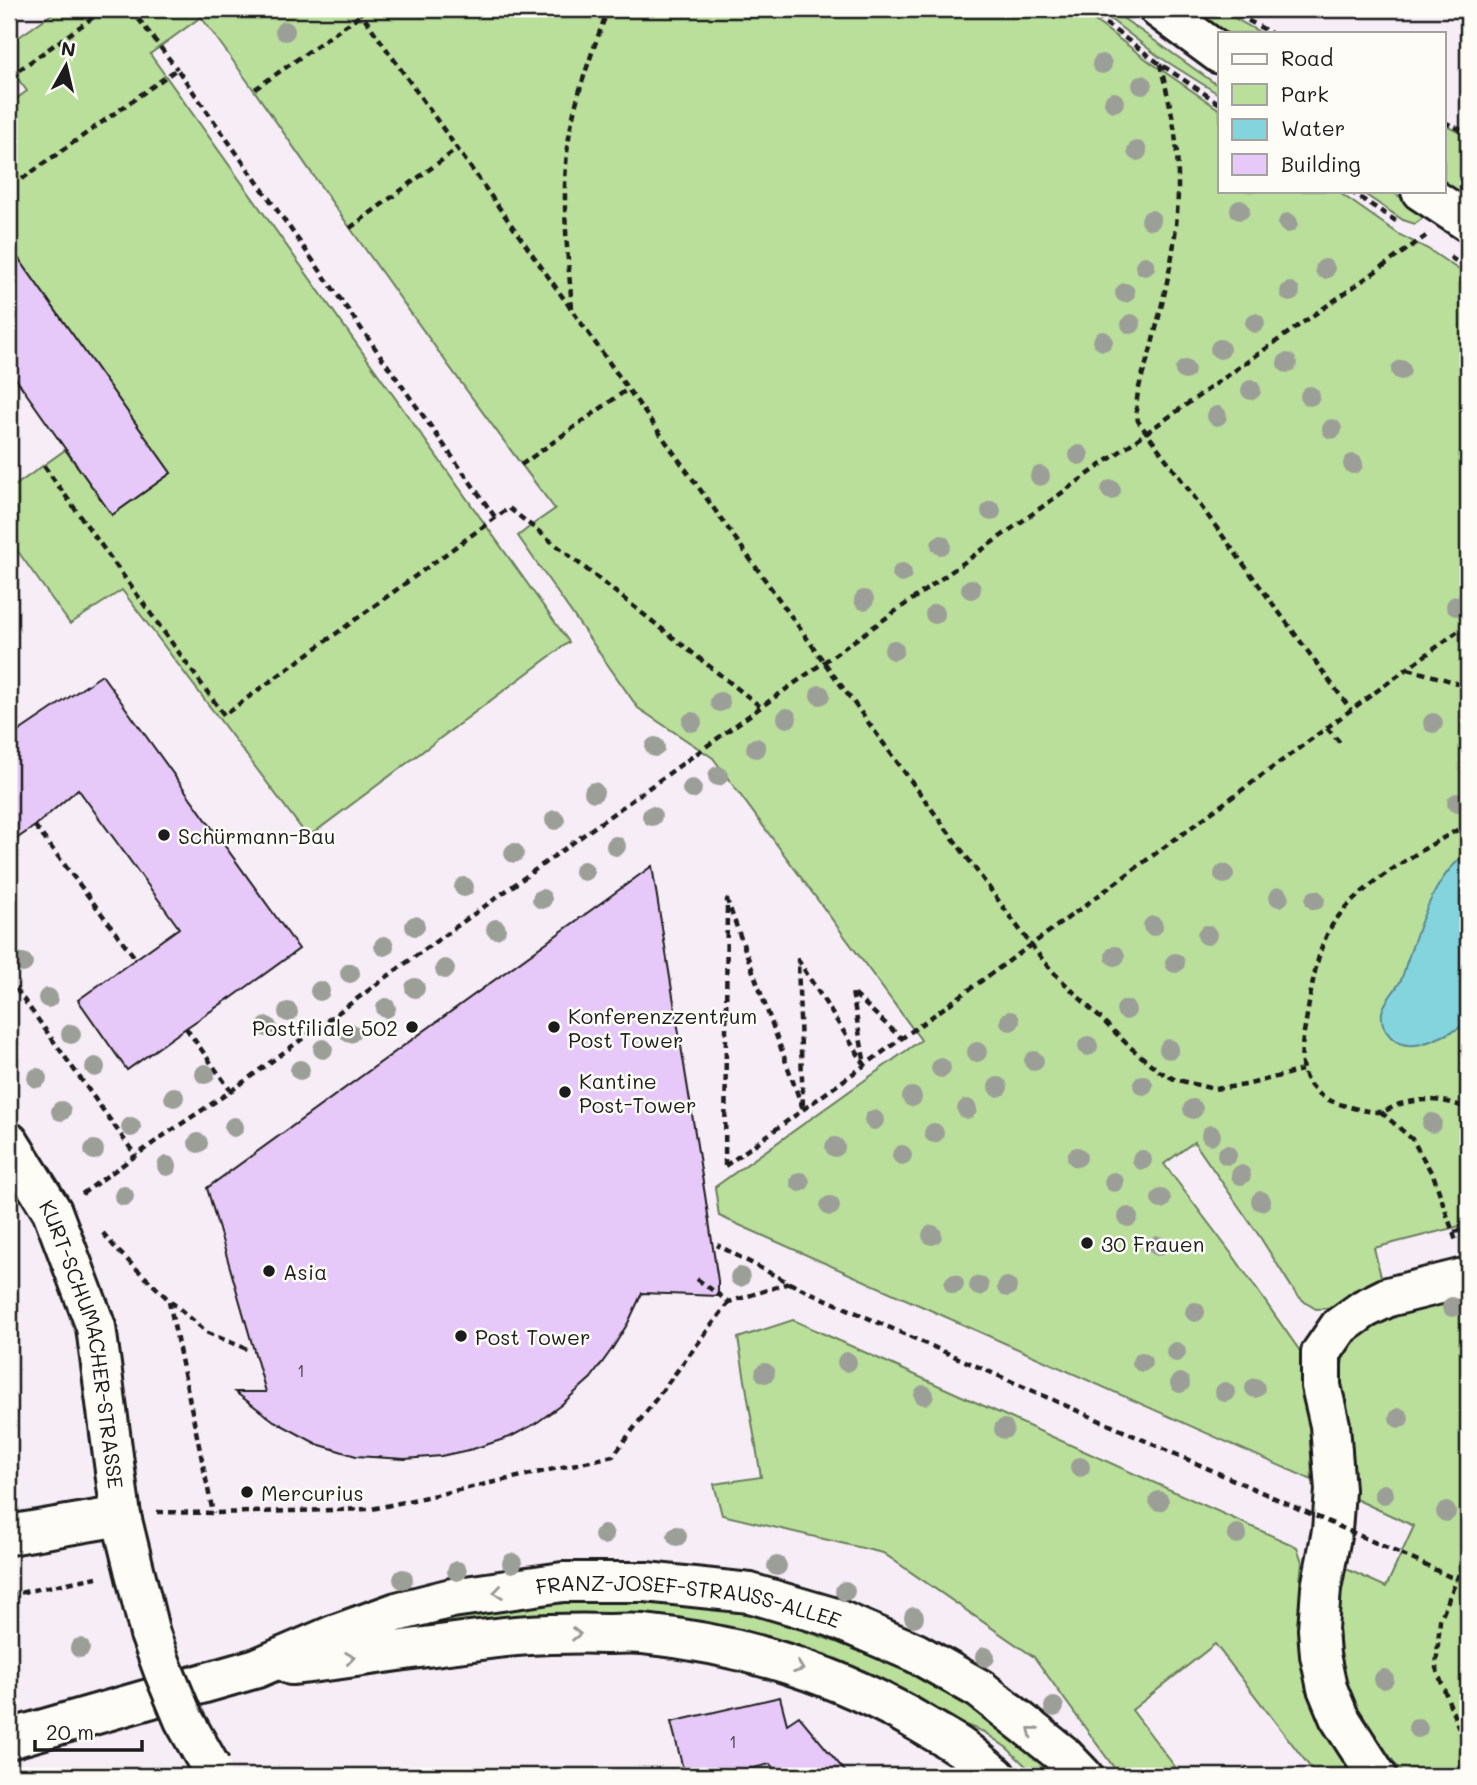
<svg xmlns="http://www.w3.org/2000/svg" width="1477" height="1785" font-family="Mali,sans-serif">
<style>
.green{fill:#b9df9b;stroke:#6a7e5c;stroke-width:2}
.water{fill:#84d4de;stroke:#5a8a90;stroke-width:2}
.building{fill:#e6c9f8;stroke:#1c1c1c;stroke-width:2}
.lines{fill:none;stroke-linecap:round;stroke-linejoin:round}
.minor-casing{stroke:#1c1c1c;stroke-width:44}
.tertiary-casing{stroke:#1c1c1c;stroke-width:44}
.secondary-casing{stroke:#1c1c1c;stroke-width:44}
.path{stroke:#1c1c1c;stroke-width:4.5;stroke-dasharray:7 5;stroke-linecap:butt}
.minor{stroke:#fdfcf7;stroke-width:38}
.tertiary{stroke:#fdfcf7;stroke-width:38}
.secondary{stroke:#fdfcf7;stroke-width:38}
.tertiary-bridge-casing{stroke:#1c1c1c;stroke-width:44;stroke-linecap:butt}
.path-bridge{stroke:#1c1c1c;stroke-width:4.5;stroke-dasharray:7 5;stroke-linecap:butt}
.tertiary-bridge{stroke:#fdfcf7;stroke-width:38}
.tree{fill:#9c9f97}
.oneway{stroke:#989794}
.poi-dot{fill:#1c1c1c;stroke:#fdfcf7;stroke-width:2.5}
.labels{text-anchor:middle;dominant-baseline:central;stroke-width:5;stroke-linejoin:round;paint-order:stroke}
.number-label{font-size:18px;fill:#4e4753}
.poi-label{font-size:21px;fill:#1c1c1c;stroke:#fdfcf7;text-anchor:start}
.street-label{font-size:21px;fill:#1c1c1c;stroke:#fdfcf7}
</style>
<rect width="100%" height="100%" fill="#f6edf7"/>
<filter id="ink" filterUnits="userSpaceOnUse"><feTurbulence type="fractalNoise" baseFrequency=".0143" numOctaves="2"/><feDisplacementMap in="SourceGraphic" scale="14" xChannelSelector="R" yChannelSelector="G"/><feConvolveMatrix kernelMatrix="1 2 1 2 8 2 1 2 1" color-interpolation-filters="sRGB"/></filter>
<g filter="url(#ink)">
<path class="green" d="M 59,9 L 1079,9 L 1150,62 L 1220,110 L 1220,191 L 1337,191 L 1400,235 L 1428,249 L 1468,276 L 1468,1224 L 1374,1248 L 1383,1285 L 1336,1308 L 1316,1309 L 1306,1303 L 1296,1294 L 1260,1237 L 1194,1142 L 1164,1164 L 1234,1257 L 1307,1361 L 1312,1480 L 719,1216 L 715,1187 L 921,1040 L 713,758 L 638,708 L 518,536 L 532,525 L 555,509 C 484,416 416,321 348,225 C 299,156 252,85 201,17 L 150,54 L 569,642 L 308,837 L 122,590 L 70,624 L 9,539 L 9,490 L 65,450 L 113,514 L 171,473 L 9,245 L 9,104 L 27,91 L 9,67 L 9,44 Z
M 1097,9 L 1110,9 L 1220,87 L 1220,95 L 1158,56 Z
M 1180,9 L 1218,9 L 1261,33 L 1220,33 Z
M 1444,125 L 1468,136 L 1468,187 L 1454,197 L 1444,190 Z
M 1360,191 L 1391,191 L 1427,215 L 1415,224 L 1403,220 Z
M 1468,1293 L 1468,1776 L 1404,1776 L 1356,1710 L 1342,1666 L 1338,1618 L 1338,1593 L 1342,1567 L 1386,1587 L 1414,1526 L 1353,1498 L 1340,1378 L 1343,1359 L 1351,1345 L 1369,1327 L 1401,1314 L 1456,1296 Z
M 793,1320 L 1297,1547 L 1302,1562 L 1300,1581 L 1305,1657 L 1360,1776 L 1317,1776 L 1215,1644 L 1132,1710 L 1182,1776 L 1120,1776 L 1034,1657 L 883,1553 L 722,1515 L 714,1484 L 761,1477 L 738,1338 Z
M 591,1600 C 639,1602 687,1603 734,1612 C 770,1619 803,1630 836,1642 C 851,1648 867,1653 881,1659 C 944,1685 1010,1729 1058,1776 L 1036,1776 L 1007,1748 L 984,1732 L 963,1724 L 944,1719 L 930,1708 L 873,1676 L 794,1647 L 400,1632 L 401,1626 L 525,1605 Z"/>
<path class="water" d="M 1468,854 L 1468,1024 C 1446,1033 1410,1059 1390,1036 C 1383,1029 1381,1021 1382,1012 C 1385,999 1396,991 1401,980 C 1404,973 1405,966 1408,959 C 1418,928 1437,870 1468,854 Z"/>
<path class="building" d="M 9,245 L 171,473 L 112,515 L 9,369 Z
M 102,675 L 299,949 L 230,999 L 230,998 L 186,1028 L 127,1070 L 78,1000 L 179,928 L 78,789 L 35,826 L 9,844 L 9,738 Z
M 652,866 L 705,1195 L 718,1281 L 718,1296 L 642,1293 L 628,1323 L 612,1349 L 591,1378 L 561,1405 L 535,1424 L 510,1437 L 473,1449 L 441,1456 L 405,1459 L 356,1456 L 317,1444 L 274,1421 L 235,1392 L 266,1392 L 207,1188 Z
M 780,1697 L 787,1724 L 799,1716 L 849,1776 L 780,1776 L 770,1764 L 719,1776 L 685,1776 L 671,1722 Z"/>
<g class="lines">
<g class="minor-casing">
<path id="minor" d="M 1159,9 L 1220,54
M 1421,191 L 1468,222
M 9,1535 L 121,1516
M 1377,1776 L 1339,1717 L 1327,1688 L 1320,1655 L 1318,1629 L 1321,1588 L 1332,1531 L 1335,1490 L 1330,1425 L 1321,1386 L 1321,1353 L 1339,1327 L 1364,1309 L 1388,1297 L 1468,1277"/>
</g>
<g class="tertiary-casing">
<g id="tertiary">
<path id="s1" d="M 9,1142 L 52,1211 L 96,1327 L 121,1516 L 150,1634"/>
</g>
</g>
<g class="secondary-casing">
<g id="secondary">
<path d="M 291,1665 C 366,1657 441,1643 516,1636 C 546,1634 576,1633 606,1634 C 618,1634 631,1633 643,1634 C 743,1644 841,1675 927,1727 C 939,1734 952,1741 963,1749 C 975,1758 985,1767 996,1776"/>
<path id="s2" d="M 9,1739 L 257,1668 L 336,1634 L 397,1612 L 452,1598 L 563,1582 L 646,1582 L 750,1593 L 832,1617 L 916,1653 L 980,1689 L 1062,1754 L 1083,1776"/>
</g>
</g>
<path class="path" d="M 131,9 L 177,69
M 358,9 L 628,389 L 824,662 L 1031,945 L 1052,971 L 1130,1047 L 1159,1071 L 1174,1079 L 1214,1089 L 1246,1085 L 1302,1070
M 1086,9 L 1160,64 L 1220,104
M 1227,9 L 1271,33
M 1160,64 C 1165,85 1171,106 1174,127 C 1180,167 1179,210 1173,250 C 1168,281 1160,313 1152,344 C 1146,369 1132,394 1138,421 L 1351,710
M 9,77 L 105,9
M 255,89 L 362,14
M 1444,122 L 1468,133
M 22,179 L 177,69 L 495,517
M 1350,191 L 1396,221
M 350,228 L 457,149
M 1450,257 L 1468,269
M 572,308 C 567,246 559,182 572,121 C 580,82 595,45 608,9
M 521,465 L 628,389
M 44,466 L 224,715 L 509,508 L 761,707
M 1408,669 L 1451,681 L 1468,688
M 9,701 L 11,700
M 1327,728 L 1343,746
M 1468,824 C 1425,848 1343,892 1325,939 C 1313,968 1310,1001 1304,1032 C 1299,1062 1299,1084 1329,1100 C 1339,1105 1370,1113 1381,1112 C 1387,1111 1394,1106 1400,1104 C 1408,1102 1418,1100 1427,1100 C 1441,1099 1455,1104 1468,1108
M 35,826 L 136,959
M 9,979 L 136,1156
M 186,1028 L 231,1091
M 1381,1112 L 1412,1139 L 1434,1177 L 1456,1241
M 725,1166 L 1031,945 L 1468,624
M 725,1166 L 727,900 L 803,1109 L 798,960 L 865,1065 L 852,992 L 901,1038
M 82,1194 L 163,1136 L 231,1091 L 399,968 L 761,707 L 1146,433 L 1426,236
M 1454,1232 L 1468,1229
M 103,1233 L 118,1251 L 169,1300 L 208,1333 L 247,1349
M 697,1279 L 729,1302 L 789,1283 L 717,1245
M 169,1301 L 213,1513
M 157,1512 L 213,1513 L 372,1509 L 613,1456 L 729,1302
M 1468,1552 L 1440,1620 L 1436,1668 L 1461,1734 L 1468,1746
M 1401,1554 L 1457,1580
M 9,1595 L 97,1577"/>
<use href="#minor" class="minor"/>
<use href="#tertiary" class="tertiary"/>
<use href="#secondary" class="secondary"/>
<g class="tertiary-bridge-casing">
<path id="tertiary-bridge" d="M 150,1634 L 164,1672 L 184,1720 L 211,1768"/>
</g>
<path class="path-bridge" d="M 789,1283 L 1401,1554"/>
<use href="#tertiary-bridge" class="tertiary-bridge"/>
</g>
<g class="tree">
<circle cx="285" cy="31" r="10"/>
<circle cx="1102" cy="64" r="10"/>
<circle cx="1142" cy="85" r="10"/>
<circle cx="1114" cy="102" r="10"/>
<circle cx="1137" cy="151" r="10"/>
<circle cx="1240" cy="210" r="10"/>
<circle cx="1151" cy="220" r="10"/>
<circle cx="1288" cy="223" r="10"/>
<circle cx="1145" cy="266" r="10"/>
<circle cx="1325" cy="269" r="10"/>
<circle cx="1290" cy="292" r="10"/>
<circle cx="1125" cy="293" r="10"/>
<circle cx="1255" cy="323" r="10"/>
<circle cx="1131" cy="324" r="10"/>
<circle cx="1103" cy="341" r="10"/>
<circle cx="1220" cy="349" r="10"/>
<circle cx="1287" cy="363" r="10"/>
<circle cx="1185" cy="370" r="10"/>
<circle cx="1401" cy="370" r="10"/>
<circle cx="1251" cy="390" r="10"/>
<circle cx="1310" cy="396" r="10"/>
<circle cx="1217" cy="416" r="10"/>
<circle cx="1332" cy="429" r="10"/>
<circle cx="1079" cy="455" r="10"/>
<circle cx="1353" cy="464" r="10"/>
<circle cx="1040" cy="476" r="10"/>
<circle cx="1111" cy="490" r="10"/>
<circle cx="991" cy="511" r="10"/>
<circle cx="941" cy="545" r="10"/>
<circle cx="902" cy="573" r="10"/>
<circle cx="971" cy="589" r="10"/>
<circle cx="864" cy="600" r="10"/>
<circle cx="1456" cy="606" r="10"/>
<circle cx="935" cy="614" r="10"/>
<circle cx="894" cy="650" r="10"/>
<circle cx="820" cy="695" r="10"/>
<circle cx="720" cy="702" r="10"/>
<circle cx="787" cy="718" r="10"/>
<circle cx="692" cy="722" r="10"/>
<circle cx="1433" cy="723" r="10"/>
<circle cx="655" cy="747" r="10"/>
<circle cx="756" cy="748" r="10"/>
<circle cx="718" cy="776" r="10"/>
<circle cx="692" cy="789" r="10"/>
<circle cx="594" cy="792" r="10"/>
<circle cx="1457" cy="803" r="10"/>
<circle cx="652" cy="816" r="10"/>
<circle cx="555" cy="820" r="10"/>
<circle cx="616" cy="846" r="10"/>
<circle cx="514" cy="853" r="10"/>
<circle cx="584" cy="871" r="10"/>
<circle cx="1224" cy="874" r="10"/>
<circle cx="464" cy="887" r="10"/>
<circle cx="1279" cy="897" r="10"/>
<circle cx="542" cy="899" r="10"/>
<circle cx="1315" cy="900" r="10"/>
<circle cx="415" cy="926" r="10"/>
<circle cx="1153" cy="926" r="10"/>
<circle cx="496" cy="929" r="10"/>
<circle cx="1207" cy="935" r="10"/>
<circle cx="384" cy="946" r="10"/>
<circle cx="1115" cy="956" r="10"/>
<circle cx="23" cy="963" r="10"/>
<circle cx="1175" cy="963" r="10"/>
<circle cx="445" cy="969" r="10"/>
<circle cx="350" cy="973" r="10"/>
<circle cx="415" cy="988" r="10"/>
<circle cx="320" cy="991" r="10"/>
<circle cx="48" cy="998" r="10"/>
<circle cx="386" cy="1008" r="10"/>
<circle cx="1126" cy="1010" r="10"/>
<circle cx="288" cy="1012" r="10"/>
<circle cx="1010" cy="1021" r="10"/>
<circle cx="267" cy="1027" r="10"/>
<circle cx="350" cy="1033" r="10"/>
<circle cx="71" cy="1034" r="10"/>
<circle cx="1088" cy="1046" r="10"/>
<circle cx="323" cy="1049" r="10"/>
<circle cx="1169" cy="1049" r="10"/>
<circle cx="977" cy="1052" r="10"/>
<circle cx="1034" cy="1061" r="10"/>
<circle cx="95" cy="1067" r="10"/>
<circle cx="941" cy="1068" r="10"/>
<circle cx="300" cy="1070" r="10"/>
<circle cx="205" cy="1074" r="10"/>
<circle cx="37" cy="1078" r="10"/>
<circle cx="1143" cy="1085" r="10"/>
<circle cx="998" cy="1087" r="10"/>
<circle cx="174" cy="1097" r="10"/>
<circle cx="912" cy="1097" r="10"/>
<circle cx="967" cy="1109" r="10"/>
<circle cx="1193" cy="1109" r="10"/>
<circle cx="61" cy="1111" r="10"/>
<circle cx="874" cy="1120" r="10"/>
<circle cx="1432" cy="1123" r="10"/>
<circle cx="131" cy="1127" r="10"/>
<circle cx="234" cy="1127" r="10"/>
<circle cx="934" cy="1133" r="10"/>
<circle cx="1211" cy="1135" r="10"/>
<circle cx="198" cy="1143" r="10"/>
<circle cx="835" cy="1147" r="10"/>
<circle cx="94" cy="1150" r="10"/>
<circle cx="902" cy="1155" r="10"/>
<circle cx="1227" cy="1155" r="10"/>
<circle cx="1077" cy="1157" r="10"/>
<circle cx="1142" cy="1160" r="10"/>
<circle cx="167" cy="1166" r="10"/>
<circle cx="1241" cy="1175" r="10"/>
<circle cx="800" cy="1182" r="10"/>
<circle cx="1114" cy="1182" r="10"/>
<circle cx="124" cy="1196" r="10"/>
<circle cx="1161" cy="1199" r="10"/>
<circle cx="1261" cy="1201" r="10"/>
<circle cx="830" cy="1206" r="10"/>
<circle cx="1128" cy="1217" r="10"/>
<circle cx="932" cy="1235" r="10"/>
<circle cx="1158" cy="1246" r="10"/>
<circle cx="740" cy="1277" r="10"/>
<circle cx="954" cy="1284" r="10"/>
<circle cx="979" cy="1286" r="10"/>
<circle cx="1007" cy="1287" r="10"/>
<circle cx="1452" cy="1307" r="10"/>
<circle cx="1195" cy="1312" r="10"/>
<circle cx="1176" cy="1352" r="10"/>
<circle cx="847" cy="1362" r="10"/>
<circle cx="1142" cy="1362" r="10"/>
<circle cx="765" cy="1373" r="10"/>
<circle cx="1180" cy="1383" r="10"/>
<circle cx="1255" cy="1388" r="10"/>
<circle cx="1225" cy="1392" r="10"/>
<circle cx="924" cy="1395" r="10"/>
<circle cx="1399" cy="1418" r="10"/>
<circle cx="1004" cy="1429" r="10"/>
<circle cx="1080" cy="1467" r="10"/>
<circle cx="1384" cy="1494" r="10"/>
<circle cx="1159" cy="1501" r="10"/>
<circle cx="1446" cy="1512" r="10"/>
<circle cx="1237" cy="1534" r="10"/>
<circle cx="604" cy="1535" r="10"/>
<circle cx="677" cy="1536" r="10"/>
<circle cx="512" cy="1563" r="10"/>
<circle cx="777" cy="1566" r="10"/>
<circle cx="457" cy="1571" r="10"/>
<circle cx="403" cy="1579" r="10"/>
<circle cx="845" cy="1591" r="10"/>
<circle cx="914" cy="1617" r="10"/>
<circle cx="80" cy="1648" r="10"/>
<circle cx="985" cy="1657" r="10"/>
<circle cx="1384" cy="1679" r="10"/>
<circle cx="1054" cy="1707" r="10"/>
<circle cx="1418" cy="1728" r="10"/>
</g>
<defs><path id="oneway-chevron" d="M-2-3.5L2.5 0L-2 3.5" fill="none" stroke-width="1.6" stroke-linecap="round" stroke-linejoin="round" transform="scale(1.75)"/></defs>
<g class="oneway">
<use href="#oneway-chevron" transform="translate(498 1592) rotate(172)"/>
<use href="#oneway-chevron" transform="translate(576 1634) rotate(-1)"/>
<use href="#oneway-chevron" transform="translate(350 1658) rotate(-8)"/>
<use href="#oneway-chevron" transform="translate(799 1668) rotate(20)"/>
<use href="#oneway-chevron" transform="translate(1032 1731) rotate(-142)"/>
</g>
</g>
<g class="poi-dot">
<circle cx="164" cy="835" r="7"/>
<circle cx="412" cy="1027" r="7"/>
<circle cx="554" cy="1027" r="7"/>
<circle cx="565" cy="1092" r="7"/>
<circle cx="1087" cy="1243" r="7"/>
<circle cx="269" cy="1271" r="7"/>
<circle cx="461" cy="1336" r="7"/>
<circle cx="247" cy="1492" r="7"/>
</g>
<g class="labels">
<g class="number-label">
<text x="301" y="1370">1</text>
<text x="733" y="1741">1</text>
</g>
<g class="poi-label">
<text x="178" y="835">Schürmann-Bau</text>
<text x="568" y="1015">Konferenzzentrum<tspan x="568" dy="24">Post Tower</tspan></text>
<text x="398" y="1027" text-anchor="end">Postfiliale 502</text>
<text x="579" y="1080">Kantine<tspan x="579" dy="24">Post-Tower</tspan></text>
<text x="1101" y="1243">30 Frauen</text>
<text x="283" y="1271">Asia</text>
<text x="475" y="1336">Post Tower</text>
<text x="261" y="1492">Mercurius</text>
</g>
<g class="street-label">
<text stroke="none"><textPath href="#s1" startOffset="219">KURT-SCHUMACHER-STRASSE</textPath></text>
<text stroke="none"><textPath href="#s2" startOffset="705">FRANZ-JOSEF-STRAUSS-ALLEE</textPath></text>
</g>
</g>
<rect width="1477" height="1785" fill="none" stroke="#fdfcf7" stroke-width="35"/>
<rect x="18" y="18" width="1442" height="1750" fill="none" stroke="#1c1c1c" stroke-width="2.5" filter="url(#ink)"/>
<rect x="1218" y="32" width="228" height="161" fill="#fdfcf7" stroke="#a3a29f" stroke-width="2"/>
<rect x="1232" y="54" width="35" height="10" fill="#fdfcf7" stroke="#a3a29f" stroke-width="2"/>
<text x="1281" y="66" font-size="21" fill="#1c1c1c">Road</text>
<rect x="1232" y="84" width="35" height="21" fill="#b9df9b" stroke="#a3a29f" stroke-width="2"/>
<text x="1281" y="102" font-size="21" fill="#1c1c1c">Park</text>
<rect x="1232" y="119" width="35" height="21" fill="#84d4de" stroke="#a3a29f" stroke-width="2"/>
<text x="1281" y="136" font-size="21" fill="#1c1c1c">Water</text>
<rect x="1232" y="154" width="35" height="21" fill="#e6c9f8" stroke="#a3a29f" stroke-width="2"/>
<text x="1281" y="172" font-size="21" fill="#1c1c1c">Building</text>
<g transform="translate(66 66) rotate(8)" stroke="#fdfcf7" stroke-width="5" paint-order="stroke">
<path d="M0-5L12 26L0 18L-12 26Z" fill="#1c1c1c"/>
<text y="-10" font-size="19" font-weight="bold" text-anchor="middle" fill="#1c1c1c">N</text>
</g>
<path d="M35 1740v10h107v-10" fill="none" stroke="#1c1c1c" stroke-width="3.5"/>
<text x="46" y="1740" font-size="21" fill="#1c1c1c" stroke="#fdfcf7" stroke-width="5" paint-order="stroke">20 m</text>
</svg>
